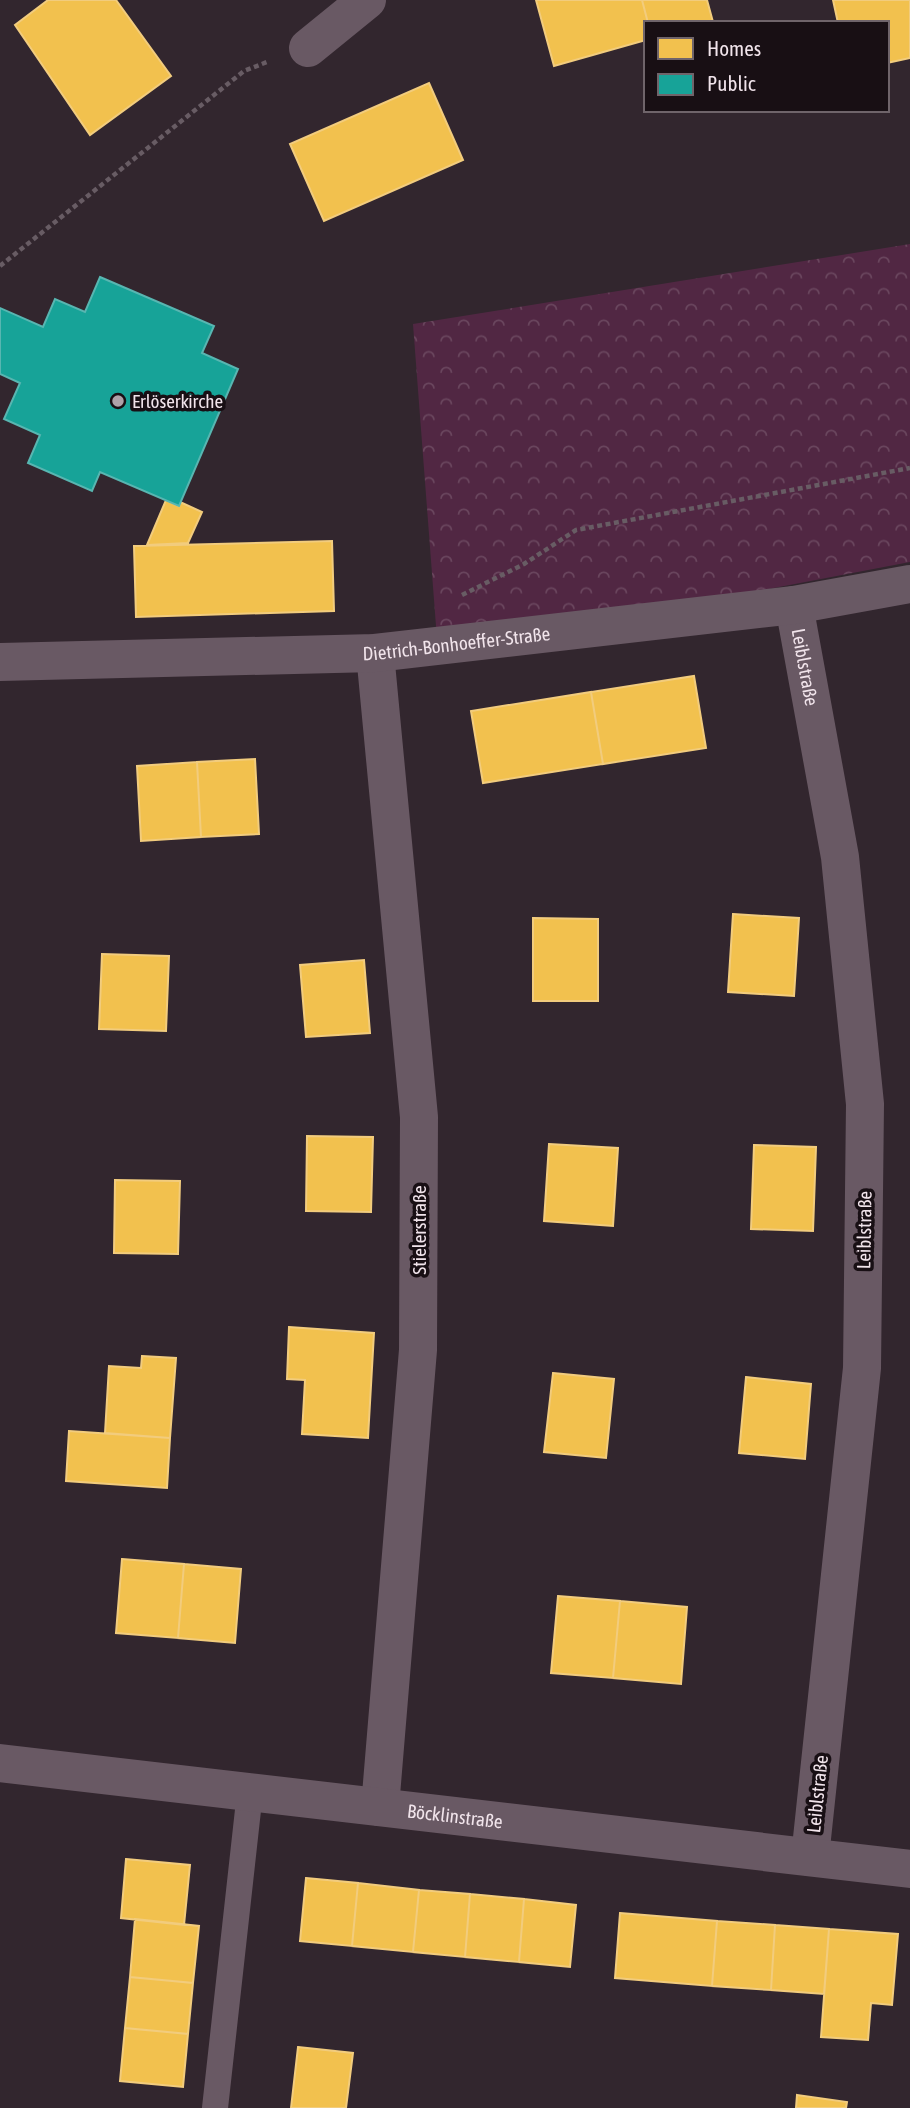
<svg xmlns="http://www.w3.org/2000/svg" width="910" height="2108" font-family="'Asap Condensed',sans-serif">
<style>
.park{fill:url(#park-crowns)}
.homes{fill:#f2c14e;stroke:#f2cc7d;stroke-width:2}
.public{fill:#17a398;stroke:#58b6b1;stroke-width:2}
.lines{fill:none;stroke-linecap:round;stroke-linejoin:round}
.path{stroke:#685c64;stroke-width:4.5;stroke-dasharray:5 3.5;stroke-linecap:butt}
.lane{stroke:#695964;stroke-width:26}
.street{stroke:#695964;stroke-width:38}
.poi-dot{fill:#aea2a9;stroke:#180f14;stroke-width:2.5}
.labels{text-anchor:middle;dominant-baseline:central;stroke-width:7;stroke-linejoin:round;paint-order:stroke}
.poi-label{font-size:19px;fill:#f1e4eb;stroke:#180f14;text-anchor:start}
.street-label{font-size:19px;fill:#f1e4eb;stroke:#180f14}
</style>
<defs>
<pattern id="park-crowns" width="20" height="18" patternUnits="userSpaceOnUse" patternTransform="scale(1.75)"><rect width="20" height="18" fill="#512743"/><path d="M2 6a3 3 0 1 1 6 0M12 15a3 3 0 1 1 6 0" fill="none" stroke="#6a465e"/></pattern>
</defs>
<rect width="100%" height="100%" fill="#32262e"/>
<path class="park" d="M 910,244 L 910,562 L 438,652 L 413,324 Z"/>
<path class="homes" d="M 48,0 L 116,0 L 171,76 L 90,135 L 15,25 Z
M 536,0 L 642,0 L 648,23 L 646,23 L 646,40 L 554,66 Z
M 642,0 L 707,0 L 713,22 L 648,23 Z
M 833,0 L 910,0 L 910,58 L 887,63 L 887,23 L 838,23 Z
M 429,83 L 463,160 L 324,221 L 290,144 Z
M 166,500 L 179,506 L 180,502 L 202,512 L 188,543 L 147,545 Z
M 332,541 L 334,611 L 136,617 L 134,546 Z
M 694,676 L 706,748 L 603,764 L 591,692 Z
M 591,692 L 603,764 L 483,783 L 471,711 Z
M 255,759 L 259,834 L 201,837 L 197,762 Z
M 197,762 L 201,837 L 141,841 L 137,766 Z
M 733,914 L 799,918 L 794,996 L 728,992 Z
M 533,918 L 598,919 L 598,1001 L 533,1001 Z
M 102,954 L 169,956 L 166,1031 L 99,1029 Z
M 364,960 L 370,1033 L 306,1037 L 300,965 Z
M 307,1136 L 373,1137 L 371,1212 L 306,1211 Z
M 549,1144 L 618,1148 L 613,1226 L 544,1221 Z
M 754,1145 L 816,1147 L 813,1231 L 751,1229 Z
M 115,1180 L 180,1181 L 178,1254 L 114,1253 Z
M 289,1327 L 374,1333 L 368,1438 L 302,1434 L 305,1380 L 287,1379 Z
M 142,1356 L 176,1358 L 170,1438 L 105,1433 L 109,1366 L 141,1368 Z
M 553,1373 L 614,1379 L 606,1458 L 544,1452 Z
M 746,1377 L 811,1384 L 805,1459 L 739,1453 Z
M 69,1431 L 170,1438 L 167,1488 L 66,1481 Z
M 122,1559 L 184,1564 L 178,1638 L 116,1633 Z
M 184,1564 L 241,1569 L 235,1643 L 178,1638 Z
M 558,1596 L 620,1601 L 613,1678 L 551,1673 Z
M 620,1601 L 687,1607 L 681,1684 L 613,1678 Z
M 126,1859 L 190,1865 L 184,1925 L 121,1918 Z
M 306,1878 L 358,1883 L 352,1946 L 300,1941 Z
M 358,1883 L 419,1890 L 413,1952 L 352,1946 Z
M 419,1890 L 470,1894 L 465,1957 L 413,1952 Z
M 470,1894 L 524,1899 L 519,1962 L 465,1957 Z
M 524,1899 L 576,1905 L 570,1967 L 519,1962 Z
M 620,1913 L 717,1921 L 712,1986 L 615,1978 Z
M 135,1919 L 199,1926 L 193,1983 L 130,1977 Z
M 717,1921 L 775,1925 L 771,1990 L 712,1986 Z
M 775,1925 L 829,1929 L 824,1994 L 771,1990 Z
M 829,1929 L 898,1934 L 892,2005 L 871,2003 L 868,2040 L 821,2037 Z
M 130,1977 L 193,1983 L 188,2034 L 125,2028 Z
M 125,2028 L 188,2034 L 183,2087 L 120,2081 Z
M 298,2047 L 353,2053 L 346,2108 L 291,2108 Z
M 797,2095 L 847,2102 L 846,2108 L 796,2108 Z"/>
<path class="public" d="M 100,277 L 214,326 L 202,353 L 238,369 L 179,506 L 100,472 L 92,491 L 28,463 L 40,435 L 4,419 L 20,383 L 0,374 L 0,308 L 43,327 L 55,299 L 85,312 Z"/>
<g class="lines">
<path class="path" d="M 0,266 L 244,71 L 267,62
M 462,595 L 524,564 L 576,530 L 910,468"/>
<path class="lane" d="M 215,2108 L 250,1792"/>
<g class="street">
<path d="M 308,48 L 367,0"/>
<path id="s1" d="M 794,605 L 840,857 L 865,1104 L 862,1368 L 810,1857"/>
<path d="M 375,653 L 419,1117 L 418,1350 L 380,1807"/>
<path id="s2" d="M 0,662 L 375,653 L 794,605 L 910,584"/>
<path id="s3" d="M 0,1763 L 910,1869"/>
</g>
</g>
<circle class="poi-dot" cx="118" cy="401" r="7"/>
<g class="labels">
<g class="poi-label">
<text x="132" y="401">Erlöserkirche</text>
</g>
<g class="street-label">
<text stroke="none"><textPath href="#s2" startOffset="457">Dietrich-Bonhoeffer-Straße</textPath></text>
<text stroke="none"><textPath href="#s1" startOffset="63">Leiblstraße</textPath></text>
<text transform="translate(419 1230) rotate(-90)">Stielerstraße</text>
<text transform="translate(864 1230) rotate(-89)">Leiblstraße</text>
<text transform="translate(817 1794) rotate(-84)">Leiblstraße</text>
<text stroke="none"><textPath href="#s3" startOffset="458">Böcklinstraße</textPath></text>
</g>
</g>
<rect x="644" y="21" width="245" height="91" fill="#180f14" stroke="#6f646a" stroke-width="2"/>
<rect x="658" y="38" width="35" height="21" fill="#f2c14e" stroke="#6f646a" stroke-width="2"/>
<text x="707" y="56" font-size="21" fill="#f1e4eb">Homes</text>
<rect x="658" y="74" width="35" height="21" fill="#17a398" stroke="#6f646a" stroke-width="2"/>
<text x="707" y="91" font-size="21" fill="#f1e4eb">Public</text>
</svg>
